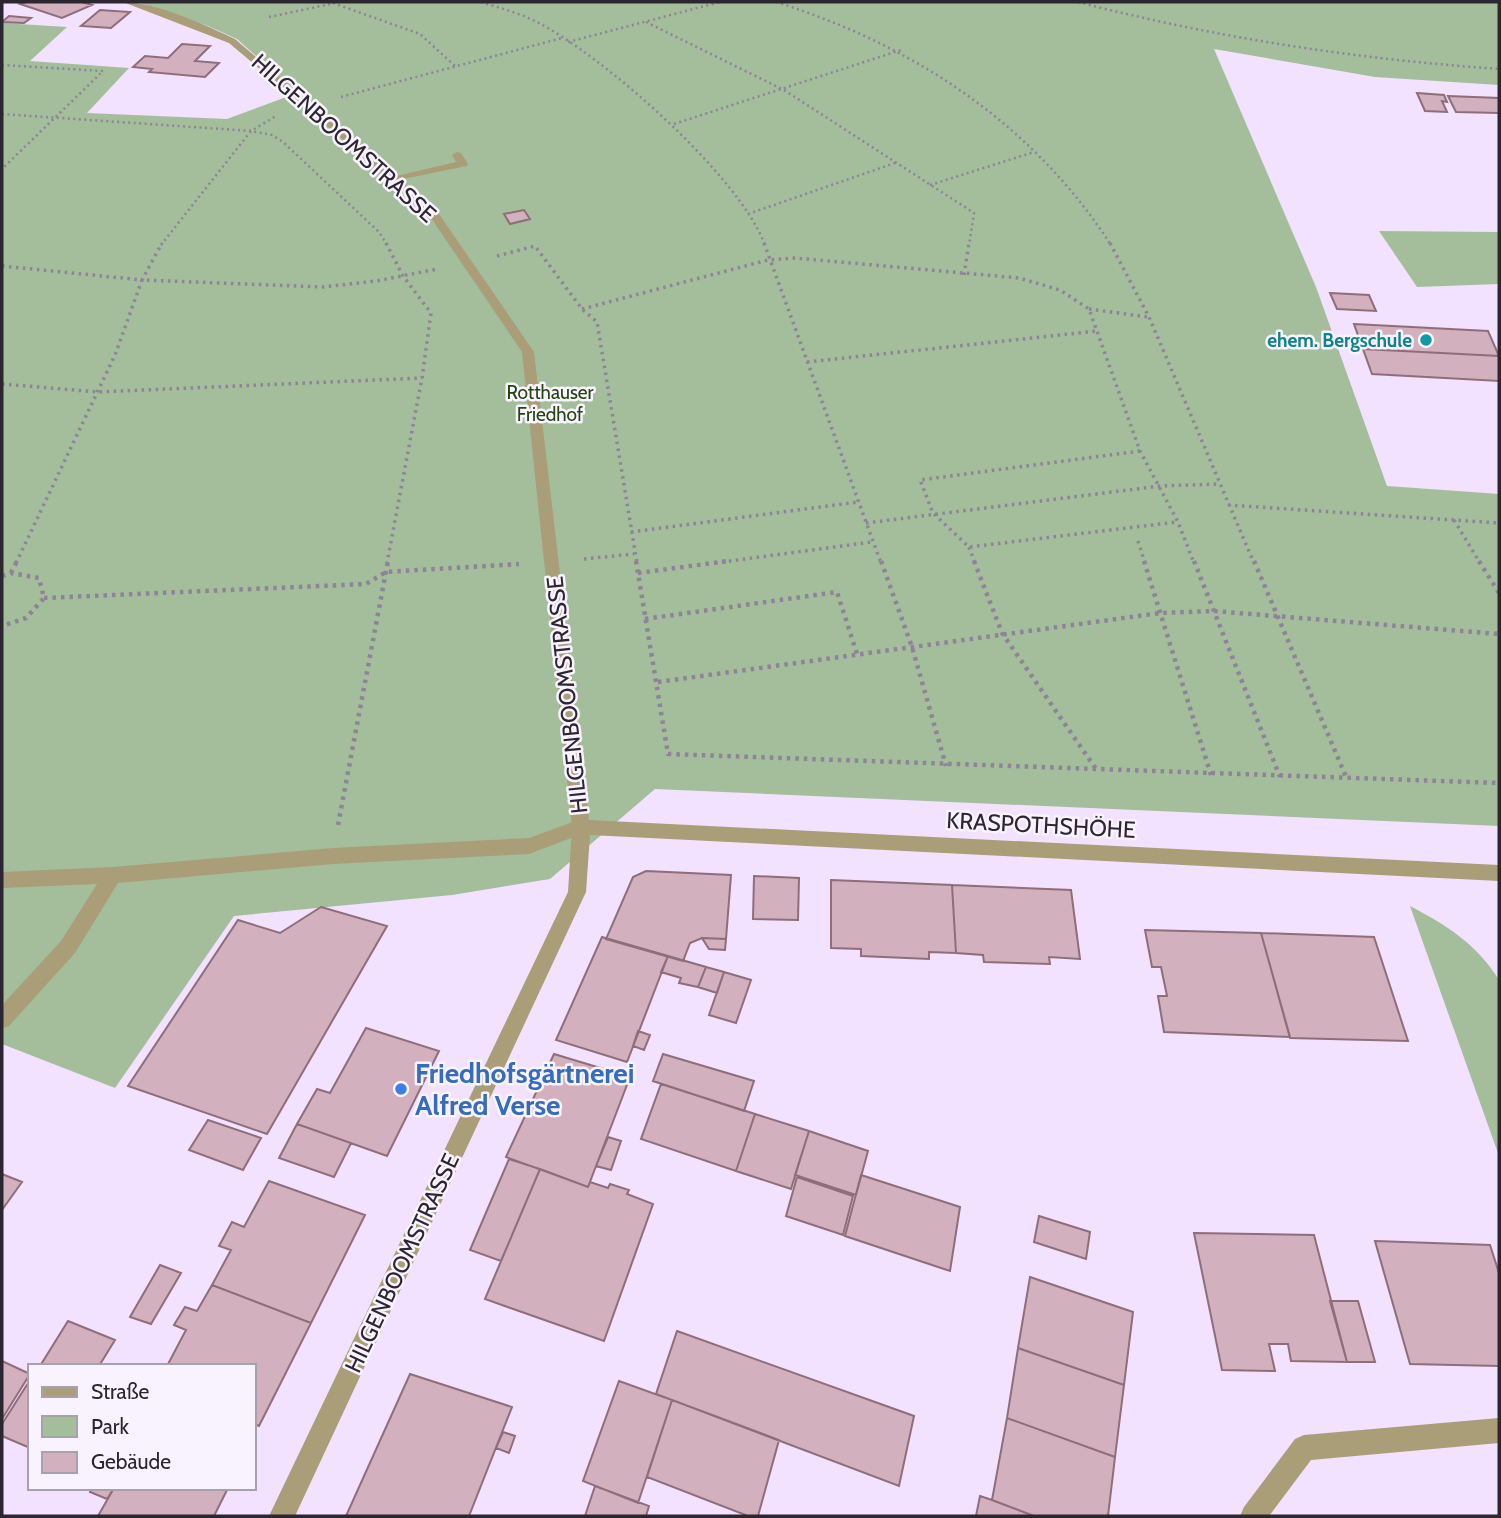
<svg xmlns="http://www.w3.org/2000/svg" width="1501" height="1518" font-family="Cabin,sans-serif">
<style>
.green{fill:#a4be9b}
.building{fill:#d3b0be;stroke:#8e6e7b;stroke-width:2}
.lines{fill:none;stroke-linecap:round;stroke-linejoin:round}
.path-far2{stroke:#8e8397;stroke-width:2.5;stroke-dasharray:2 3.5;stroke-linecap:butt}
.path-far1{stroke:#8e8397;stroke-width:3.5;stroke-dasharray:2.5 4.5;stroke-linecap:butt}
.path{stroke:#8e8397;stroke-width:4.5;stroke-dasharray:3.5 5;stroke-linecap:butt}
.lane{fill:#a99e78;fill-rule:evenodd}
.street{fill:#a99e78;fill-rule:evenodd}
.culture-dot{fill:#0f9aa8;stroke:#f9f3ff;stroke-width:2.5}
.shop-dot{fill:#3f7fe0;stroke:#f9f3ff;stroke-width:2.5}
.labels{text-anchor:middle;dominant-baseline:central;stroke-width:5;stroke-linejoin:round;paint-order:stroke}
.far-culture-label{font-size:19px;font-weight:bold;fill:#0d838f;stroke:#f9f3ff;text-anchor:end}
.far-park-label{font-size:19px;fill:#214411;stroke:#f9f3ff}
.street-label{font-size:23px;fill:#2c2631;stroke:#f9f3ff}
.near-shop-label{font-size:28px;font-weight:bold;fill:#366cbe;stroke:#f9f3ff;text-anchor:start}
</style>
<rect width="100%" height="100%" fill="#f2e1ff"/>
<path class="green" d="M 138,2 L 1499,2 L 1499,85 L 1375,77 L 1214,49 L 1316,287 L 1387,486 L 1499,494 L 1499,826 L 655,789 L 550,879 L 452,895 L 234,916 L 115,1088 L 2,1044 L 2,23 L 67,27 L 30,61 L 129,68 L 87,113 L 227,119 L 297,93 L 237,39 L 208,26 Z
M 1379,231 L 1499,232 L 1499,284 L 1417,287 Z
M 1410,906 C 1446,925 1477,944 1499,980 L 1499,1156 Z"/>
<path class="building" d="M 26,2 L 82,2 L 92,5 L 62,18 L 20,4 Z
M 100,10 L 130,12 L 111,28 L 81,26 Z
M 9,16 L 31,18 L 24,23 L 2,22 Z
M 182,44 L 210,46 L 195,61 L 219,63 L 205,77 L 149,72 L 152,69 L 133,67 L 145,56 L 168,58 Z
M 1417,93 L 1444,95 L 1447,102 L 1442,101 L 1447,112 L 1425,111 Z
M 1448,96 L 1499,98 L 1499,113 L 1456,112 Z
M 524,210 L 530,219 L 510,224 L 504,214 Z
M 1330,293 L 1369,295 L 1376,311 L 1337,309 Z
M 1354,324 L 1488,331 L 1499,356 L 1363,349 Z
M 1363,349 L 1499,356 L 1499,381 L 1372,374 Z
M 646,871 L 731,875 L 726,939 L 702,938 L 690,943 L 683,961 L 606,939 L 633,877 Z
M 754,876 L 799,878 L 798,920 L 753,919 Z
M 831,880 L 952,885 L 956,953 L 929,952 L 929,959 L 861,956 L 861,949 L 831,948 Z
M 952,885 L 1071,890 L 1080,959 L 1049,957 L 1050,964 L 984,962 L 983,955 L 956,953 Z
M 321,907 L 387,926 L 267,1134 L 128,1086 L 238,920 L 280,933 Z
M 1145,930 L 1261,933 L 1290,1037 L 1164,1032 L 1158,996 L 1167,996 L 1161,967 L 1152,967 Z
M 1261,933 L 1374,937 L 1408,1041 L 1290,1038 Z
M 602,937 L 668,956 L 627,1062 L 556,1040 Z
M 702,938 L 726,939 L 725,950 L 709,949 Z
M 668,956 L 706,967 L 698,987 L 679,983 L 681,978 L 661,972 Z
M 706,967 L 724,972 L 717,993 L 698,987 Z
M 724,972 L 751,980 L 736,1023 L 709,1015 Z
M 366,1028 L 439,1051 L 387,1156 L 297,1124 L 317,1089 L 330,1093 Z
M 638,1031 L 650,1035 L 644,1050 L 633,1046 Z
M 554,1054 L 630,1077 L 588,1187 L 506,1157 Z
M 663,1054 L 754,1081 L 744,1111 L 653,1081 Z
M 661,1084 L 755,1114 L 736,1171 L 641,1139 Z
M 755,1114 L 809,1131 L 791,1189 L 736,1171 Z
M 208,1120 L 261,1138 L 243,1170 L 189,1150 Z
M 297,1124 L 351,1143 L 334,1177 L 279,1158 Z
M 809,1131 L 868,1151 L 856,1195 L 795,1175 Z
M 608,1137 L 621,1141 L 611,1170 L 596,1166 Z
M 509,1159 L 540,1169 L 501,1261 L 470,1250 Z
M 540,1169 L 588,1187 L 590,1182 L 608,1188 L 610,1184 L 629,1190 L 627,1194 L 653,1204 L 604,1341 L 485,1299 Z
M 2,1174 L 22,1182 L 2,1210 Z
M 861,1175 L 960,1207 L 950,1271 L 845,1236 Z
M 797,1177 L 853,1196 L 843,1235 L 786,1216 Z
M 269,1181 L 365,1215 L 311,1323 L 212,1285 L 231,1250 L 219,1246 L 232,1222 L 244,1227 Z
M 1039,1216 L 1090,1232 L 1086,1259 L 1034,1242 Z
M 1194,1233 L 1314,1235 L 1347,1362 L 1291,1361 L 1288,1344 L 1269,1344 L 1275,1371 L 1222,1370 Z
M 1375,1241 L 1490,1245 L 1499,1273 L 1499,1366 L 1410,1364 Z
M 160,1265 L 181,1273 L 151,1324 L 130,1317 Z
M 1030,1277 L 1133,1312 L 1124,1385 L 1018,1348 Z
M 212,1285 L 311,1323 L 259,1426 L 254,1424 L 254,1366 L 167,1366 L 186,1330 L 174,1325 L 185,1307 L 197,1311 Z
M 1330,1301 L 1358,1301 L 1375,1362 L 1347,1362 Z
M 68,1321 L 115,1340 L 99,1366 L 40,1366 Z
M 677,1331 L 914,1416 L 899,1486 L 656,1394 Z
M 1018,1348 L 1124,1385 L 1115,1457 L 1007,1418 Z
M 2,1361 L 30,1374 L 2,1419 Z
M 410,1374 L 512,1407 L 469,1516 L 346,1516 Z
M 30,1380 L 30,1448 L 2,1436 L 2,1424 Z
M 619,1381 L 672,1400 L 638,1503 L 583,1481 Z
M 672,1400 L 779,1440 L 758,1516 L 748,1516 L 647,1477 Z
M 1007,1418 L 1115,1457 L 1108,1516 L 1034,1516 L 992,1500 Z
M 503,1432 L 515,1436 L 509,1453 L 496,1448 Z
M 595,1486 L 649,1506 L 646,1516 L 585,1516 Z
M 92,1488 L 114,1488 L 107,1499 L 90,1492 Z
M 114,1488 L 228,1488 L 214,1516 L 98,1516 Z
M 980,1496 L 992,1500 L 1034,1516 L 976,1516 Z"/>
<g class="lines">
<path class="path-far2" d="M 481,2 C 500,8 519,13 537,22 C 603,56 739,175 765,245
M 776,2 C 913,45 1032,123 1111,245
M 1078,2 C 1217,38 1356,59 1499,69
M 333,3 L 420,34 L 455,66
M 269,17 L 335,3
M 646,22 L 784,90 L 974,213 L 969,245
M 568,42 L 720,2
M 2,65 L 103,71 L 2,169
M 341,97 L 562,38
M 2,114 L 251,131 L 276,116
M 674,124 L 901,50
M 930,185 L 1034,152
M 748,214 L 895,163
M 161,245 L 251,131 L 272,135 L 283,142 L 379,232 L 387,245"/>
<path class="path-far1" d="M 386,243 L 403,276 L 431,313 L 422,378 L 387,563
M 764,243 L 881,563
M 1110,243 L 1149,317 L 1254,563
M 497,256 L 535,246 L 582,309 L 597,322 L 637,563
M 2,266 L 142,280 L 162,243
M 964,275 L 969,243
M 582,309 L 768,260 L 795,258 L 1019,278 L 1060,290 L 1089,309 L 1140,451 L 1178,522 L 1194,563
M 1089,309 L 1148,317
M 807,362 L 1098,331
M 2,384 L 98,392 L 422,378
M 1140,451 L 920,480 L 933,513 L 969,547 L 1177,522
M 1228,505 L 1499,523
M 1454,520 L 1480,563
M 866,523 L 1160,486 L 1219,484
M 631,532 L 858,502
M 1138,541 L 1145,563
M 969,547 L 975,563
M 584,559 L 634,554
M 16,563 L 115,355 L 142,280 L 323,287 L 376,281 L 437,269
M 715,563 L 872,542"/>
<path class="path" d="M 636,561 L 668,754 L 1499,783
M 881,561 L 912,647 L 946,766
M 974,561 L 1002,633 L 1096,769
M 1144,561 L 1211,775
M 1194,561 L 1280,777
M 1254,561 L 1347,779
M 1479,561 L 1499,593
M 11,573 L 17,561
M 638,573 L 728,561
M 2,576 L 11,573 L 39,578 L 44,598 L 26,618 L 2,626
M 44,598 L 366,584 L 386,572 L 519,564
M 645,619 L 837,592 L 857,654
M 658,682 L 1160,613 L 1213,611 L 1499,634
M 338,825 L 388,561"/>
<path class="lane" d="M 457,152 L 461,153 L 468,164 L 467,166 L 393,181 L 388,178 L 456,162 L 452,155 Z
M 581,819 L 587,822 L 590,827 L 587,832 L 529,854 L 333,864 L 118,883 L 75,953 L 9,1026 L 2,1028 L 2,1005 L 61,941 L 97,884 L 2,888 L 2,872 L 113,867 L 333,848 L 529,838 Z"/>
<path class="street" d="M 123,2 C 153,1 208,26 235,39 L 437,211 L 534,352 L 589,820 L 1499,865 L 1499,881 L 590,835 L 586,892 L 295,1516 L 269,1516 L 568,892 L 572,827 L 522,352 L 429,215 L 372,164 L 229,43 Z
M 1499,1418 L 1499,1443 L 1311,1460 L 1269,1516 L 1240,1516 L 1244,1507 L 1295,1439 L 1304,1435 Z"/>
</g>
<circle class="culture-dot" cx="1426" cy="340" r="7"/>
<circle class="shop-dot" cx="401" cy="1089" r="7"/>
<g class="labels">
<g class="far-culture-label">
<text x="1412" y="340">ehem. Bergschule</text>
</g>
<g class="far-park-label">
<text x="550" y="392">Rotthauser<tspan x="550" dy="22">Friedhof</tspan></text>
</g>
<g class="street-label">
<text transform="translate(344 138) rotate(42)">HILGENBOOMSTRASSE</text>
<text transform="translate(567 695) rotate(-96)">HILGENBOOMSTRASSE</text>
<text transform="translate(1041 825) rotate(3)">KRASPOTHSHÖHE</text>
<text transform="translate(402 1263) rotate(-65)">HILGENBOOMSTRASSE</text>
</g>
<g class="near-shop-label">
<text x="415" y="1073">Friedhofsgärtnerei<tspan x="415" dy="32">Alfred Verse</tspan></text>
</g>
</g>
<rect width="1501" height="1518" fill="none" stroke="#2c2631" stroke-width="7"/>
<rect x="28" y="1364" width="228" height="126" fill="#f9f3ff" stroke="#a7a1ad" stroke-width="2"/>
<rect x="42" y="1387" width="35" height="10" fill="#a99e78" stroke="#a7a1ad" stroke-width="2"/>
<text x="91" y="1399" font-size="21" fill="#2c2631">Straße</text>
<rect x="42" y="1416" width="35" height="21" fill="#a4be9b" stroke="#a7a1ad" stroke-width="2"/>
<text x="91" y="1434" font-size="21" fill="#2c2631">Park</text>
<rect x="42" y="1452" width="35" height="21" fill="#d3b0be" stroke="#a7a1ad" stroke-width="2"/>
<text x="91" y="1469" font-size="21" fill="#2c2631">Gebäude</text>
</svg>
